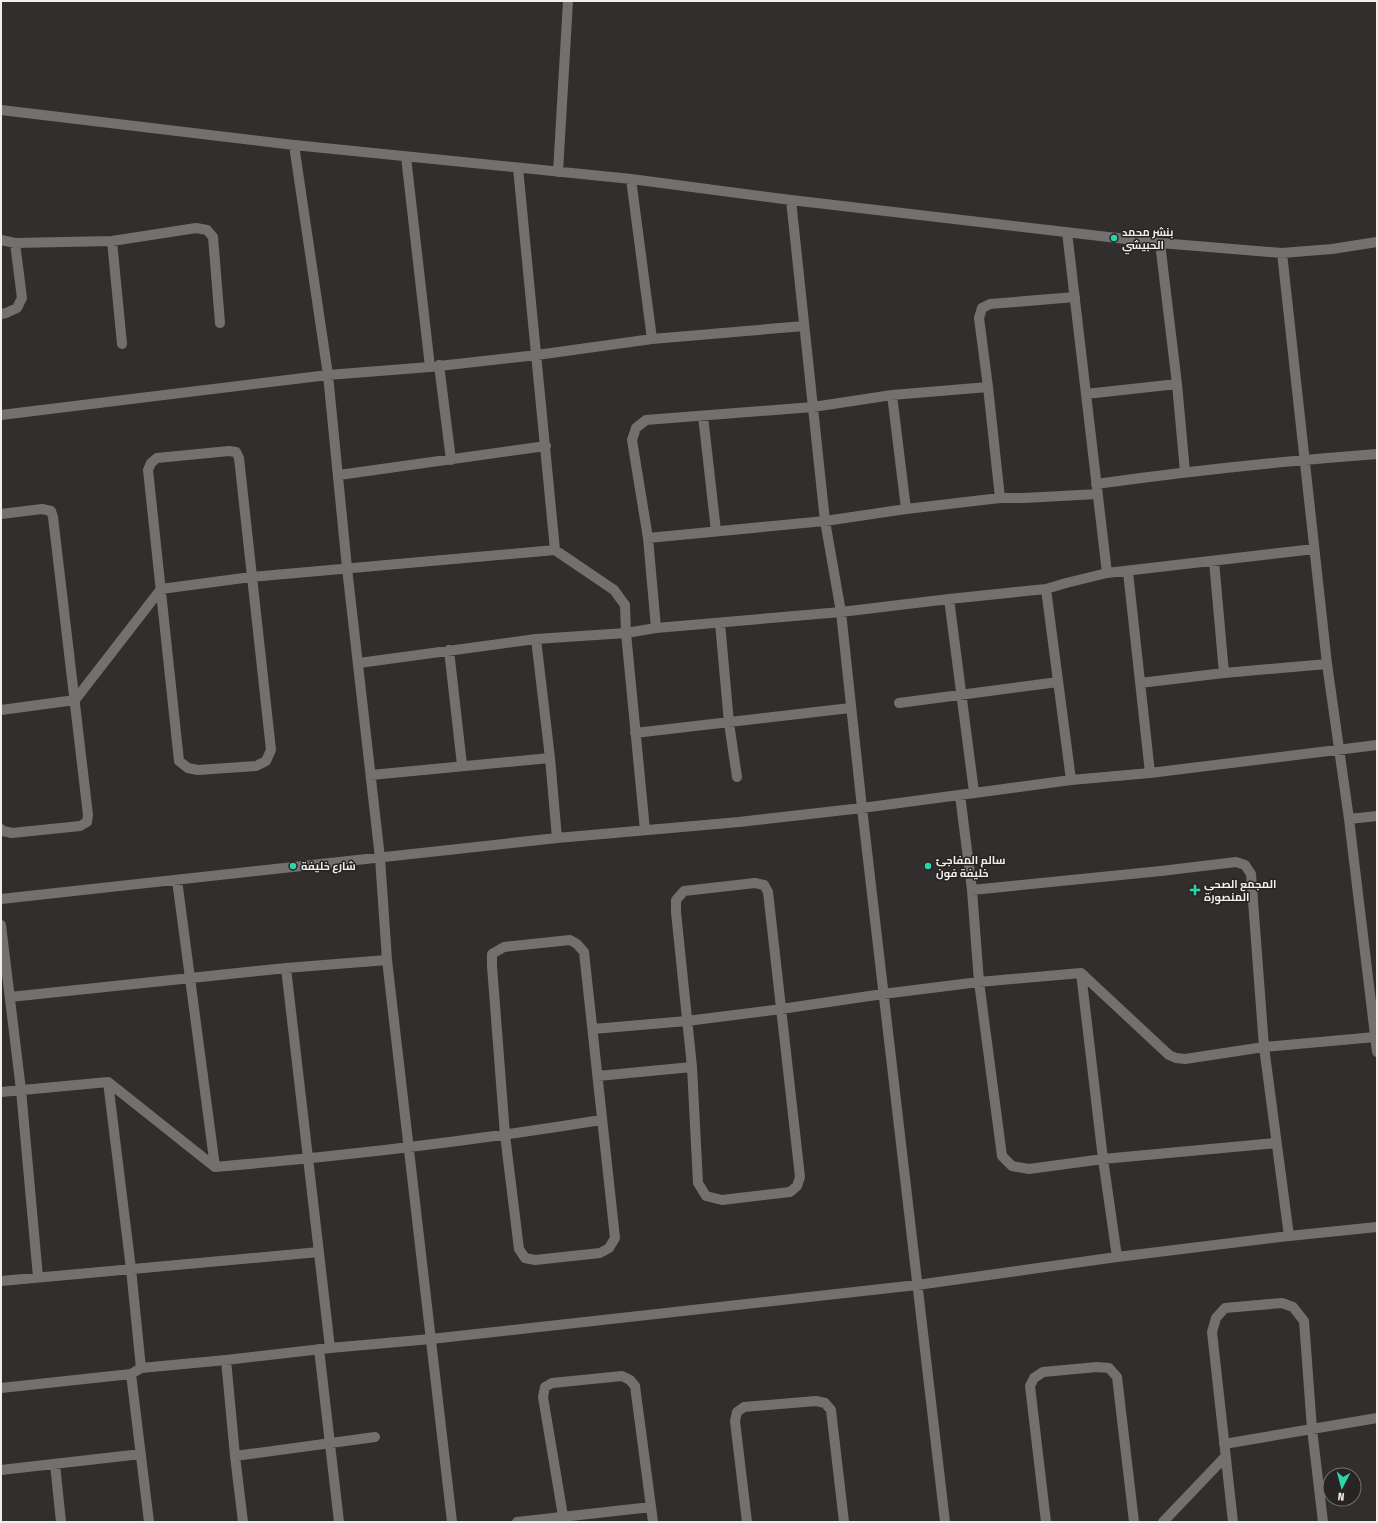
<svg xmlns="http://www.w3.org/2000/svg" width="1378" height="1523" font-family="'Fira Sans Condensed',Cairo,sans-serif">
<style>
.lines{fill:none;stroke-linecap:round;stroke-linejoin:round}
.minor{stroke:#737170;stroke-width:10}
.poi-dot{fill:#2bd5ac;stroke:#282424;stroke-width:1.5}
.labels{text-anchor:middle;dominant-baseline:central;stroke-width:3;stroke-linejoin:round;paint-order:stroke}
.poi-label{font-size:11px;font-weight:bold;fill:#f0eded;stroke:#282424;text-anchor:start}
</style>
<rect width="100%" height="100%" fill="#322e2d"/>
<g class="lines">
<path class="minor" d="M 1,110 L 294,145 L 631,179 L 791,200 L 1160,243 L 1282,253 L 1332,249 L 1377,242
M 294,145 L 328,375 L 347,568 L 380,858 L 387,960 L 452,1522
M 406,157 L 430,367
M 518,168 L 555,550
M 558,172 L 568,1
M 631,179 L 652,339
M 791,200 L 825,521 L 841,612 L 862,808 L 945,1522
M 1067,232 L 1107,573
M 1,240 L 15,243 L 112,241 L 196,228 L 207,230 L 213,237 L 220,323
M 112,241 L 122,344
M 1160,243 L 1177,384 L 1185,472
M 1282,253 L 1327,664 L 1349,819 L 1377,1052
M 1,314 L 6,313 L 17,308 L 22,298 L 15,243
M 439,365 L 451,460
M 1086,394 L 1177,384
M 892,395 L 906,509
M 1,415 L 328,375 L 430,367 L 537,355 L 652,339 L 804,326
M 703,416 L 716,531
M 229,451 L 236,452 L 239,458 L 271,750 L 266,761 L 256,766 L 198,770 L 188,768 L 179,761 L 148,470 L 151,463 L 157,458 Z
M 339,475 L 546,446
M 1096,484 C 1190,471 1283,461 1377,454
M 1000,498 L 988,387 L 979,318 L 982,308 L 990,304 L 1075,297
M 1,514 L 42,509 L 51,511 L 53,517 L 88,815 L 87,822 L 80,826 L 12,833 L 3,831 L 1,829
M 648,538 L 825,521 L 906,509 L 1000,498 L 1024,498 L 1097,494
M 1214,561 L 1224,673
M 1128,572 L 1150,773
M 949,599 L 974,792
M 720,623 L 729,723 L 737,777
M 656,628 L 648,538 L 632,440 L 636,428 L 646,420 L 813,407 L 892,395 L 988,387
M 536,639 L 550,758 L 557,838
M 449,650 L 462,765
M 359,663 L 536,639 L 626,633 L 656,628 L 841,612 L 949,599 L 1046,589
M 1140,683 L 1224,673 L 1327,664
M 899,703 L 1058,682
M 1,710 L 75,700 L 161,589 L 251,577 L 555,550 L 614,590 L 625,605 L 626,633 L 645,830
M 635,733 L 850,708
M 371,775 L 550,758
M 1071,780 L 1046,589 L 1066,583 L 1107,573 L 1314,549
M 960,795 L 972,890 L 979,982 L 1002,1156 L 1012,1166 L 1029,1169 L 1103,1159 L 1276,1143
M 1349,819 L 1377,816
M 177,880 L 215,1167
M 755,883 L 764,885 L 768,892 L 800,1177 L 797,1186 L 790,1192 L 722,1200 L 706,1196 L 698,1183 L 692,1067 L 676,912 L 676,900 L 684,891 Z
M 972,890 L 1161,871 L 1236,862 L 1245,865 L 1251,874 L 1264,1047 L 1289,1236
M 1,899 L 557,838 L 739,822 L 862,808 L 1071,780 L 1150,773 L 1377,745
M 1,925 L 21,1090 L 38,1277
M 570,940 L 577,944 L 584,952 L 615,1238 L 609,1248 L 600,1253 L 535,1260 L 525,1258 L 519,1249 L 505,1135 L 492,966 L 492,954 L 504,947 Z
M 286,968 L 330,1348
M 1081,973 L 1103,1159 L 1117,1257
M 10,997 L 286,968 L 387,960
M 593,1029 L 687,1021 L 781,1009 L 883,994 L 979,982 L 1081,973 L 1169,1055 L 1176,1058 L 1185,1059 L 1264,1047 L 1375,1037
M 598,1076 L 692,1067
M 108,1082 L 131,1269 L 141,1368
M 1,1092 L 108,1082 L 215,1167 C 345,1156 472,1141 601,1120
M 1,1281 L 319,1252
M 319,1349 L 339,1522
M 226,1360 L 235,1456 L 243,1522
M 131,1374 L 149,1522
M 1,1388 L 131,1374 L 141,1368 L 226,1360 L 330,1348 L 431,1339 L 917,1285 L 1117,1257 L 1289,1236 L 1377,1227
M 1224,1444 L 1377,1418
M 235,1456 L 375,1437
M 55,1464 L 61,1522
M 1,1470 L 141,1454
M 517,1522 L 651,1507
M 564,1522 L 543,1397 L 545,1387 L 552,1383 L 622,1376 L 630,1380 L 635,1386 L 653,1522
M 747,1522 L 735,1421 L 737,1412 L 744,1407 L 816,1401 L 825,1403 L 831,1410 L 844,1522
M 1046,1522 L 1030,1386 L 1034,1378 L 1043,1372 L 1097,1367 L 1109,1368 L 1117,1377 L 1134,1522
M 1163,1522 L 1225,1457
M 1233,1522 L 1212,1332 L 1216,1318 L 1225,1308 L 1282,1303 L 1293,1307 L 1304,1321 L 1312,1429 L 1323,1522"/>
</g>
<g class="poi-dot">
<circle cx="1114" cy="238" r="4"/>
<circle cx="293" cy="866" r="4"/>
<circle cx="928" cy="866" r="4"/>
<path d="M1193 884h4v4h4v4h-4v4h-4v-4h-4v-4h4z"/>
</g>
<g class="labels">
<g class="poi-label">
<text x="1122" y="232">بنشر محمد<tspan x="1122" dy="13">الحبيشي</tspan></text>
<text x="936" y="860">سالم المفاجئ<tspan x="936" dy="13">خليفة فون</tspan></text>
<text x="301" y="866">شارع خليفة</text>
<text x="1204" y="884">المجمع الصحي<tspan x="1204" dy="13">المنصورة</tspan></text>
</g>
</g>
<rect width="1378" height="1523" fill="none" stroke="#f0eded" stroke-width="4"/>
<g transform="translate(1342 1487) rotate(186)"><circle r="19" fill="#282424" stroke="#787474"/>
<path d="M0-3L7 15L0 10L-7 15Z" fill="#2bd5ac"/>
<text y="-6" font-size="11" font-weight="bold" text-anchor="middle" fill="#f0eded">N</text>
</g>
</svg>
